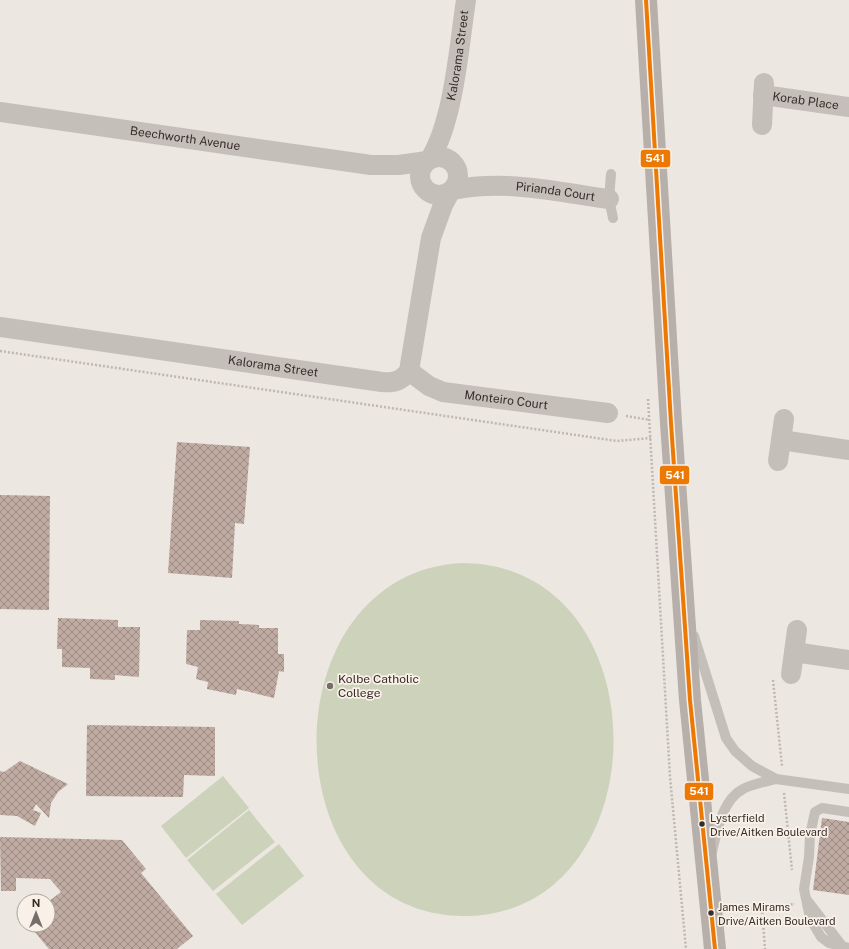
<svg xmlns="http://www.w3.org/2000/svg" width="849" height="949" font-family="'Public Sans',sans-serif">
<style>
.green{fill:#cdd2bb}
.building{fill:url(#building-cross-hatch)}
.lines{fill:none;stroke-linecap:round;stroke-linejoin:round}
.path{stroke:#beb7b2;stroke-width:2.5;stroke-dasharray:2 2;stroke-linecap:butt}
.service{stroke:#c5bfba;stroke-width:10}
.minor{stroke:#c5bfba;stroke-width:20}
.secondary{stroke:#b6afaa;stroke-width:22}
.bus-1-casing{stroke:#f9f1e8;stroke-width:7}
.bus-1{stroke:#eb7904;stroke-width:4}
.poi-dot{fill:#766d69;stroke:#f9f1e8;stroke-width:1.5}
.bus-dot{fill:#362c28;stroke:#f9f1e8;stroke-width:1.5}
.labels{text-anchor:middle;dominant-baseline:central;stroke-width:3.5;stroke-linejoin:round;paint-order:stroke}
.bus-label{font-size:11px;fill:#362c28;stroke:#f9f1e8;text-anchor:start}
.street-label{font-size:12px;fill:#362c28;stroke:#f9f1e8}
.poi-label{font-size:12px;fill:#362c28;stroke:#f9f1e8;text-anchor:start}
.line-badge{stroke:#f9f1e8;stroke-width:1.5}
.badge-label{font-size:11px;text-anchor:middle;font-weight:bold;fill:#fff}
</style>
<defs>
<pattern id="building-cross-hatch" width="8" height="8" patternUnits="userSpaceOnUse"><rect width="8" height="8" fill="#bfaba2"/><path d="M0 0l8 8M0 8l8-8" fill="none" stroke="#9c8b84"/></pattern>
</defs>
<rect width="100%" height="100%" fill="#ece7e1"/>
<path class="green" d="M 461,563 C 665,563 662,913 467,916 C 270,919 265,575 461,563 Z
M 223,776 L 249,808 L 186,858 L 161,826 Z
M 249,810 L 275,842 L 213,891 L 187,860 Z
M 279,844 L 304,876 L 242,925 L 216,894 Z"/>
<path class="building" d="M 177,442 L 250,447 L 244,524 L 235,523 L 232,578 L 168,573 Z
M 0,495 L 50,496 L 49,610 L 0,609 Z
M 58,618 L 118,620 L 118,627 L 140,627 L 139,677 L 115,675 L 115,680 L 90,679 L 90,668 L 62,667 L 62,649 L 57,649 Z
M 200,620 L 239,621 L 239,624 L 259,625 L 259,628 L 278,628 L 278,654 L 284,654 L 284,672 L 279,671 L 274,698 L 237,689 L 236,695 L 207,689 L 208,682 L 196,679 L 198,667 L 186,664 L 187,630 L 200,630 Z
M 87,725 L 215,727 L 215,776 L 184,775 L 183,797 L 86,796 Z
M 20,761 L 68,784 L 58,792 L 51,803 L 49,818 L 36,804 L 33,810 L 41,813 L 35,826 L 17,816 L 0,815 L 0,771 L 4,772 Z
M 822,818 L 849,822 L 849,895 L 813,890 Z
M 0,837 L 122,840 L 146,869 L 141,873 L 193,936 L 177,949 L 49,949 L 29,925 L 48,925 L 48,902 L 61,892 L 50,879 L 16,878 L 16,891 L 1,891 Z"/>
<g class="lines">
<path class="path" d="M 0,351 L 617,441 L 651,438
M 648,399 L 670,777 L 686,949
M 626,416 L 650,420
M 773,680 L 782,766
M 784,793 L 792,870
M 762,908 L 765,949
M 743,910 L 795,904"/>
<path class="service" d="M 611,174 L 609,199 L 613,218
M 694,636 L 726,738 L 735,751 L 752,766 L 776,779 L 849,789
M 849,812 L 822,808 L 815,812 L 810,835 L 809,857 L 804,889 L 810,918 L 821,937 L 829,943 L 849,948
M 712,852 C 717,831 722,800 743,789 C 752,784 765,782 776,779
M 807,900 L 843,947"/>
<g class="minor">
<path id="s1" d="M 763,95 L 849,107"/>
<path id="s2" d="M 0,112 L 371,165 L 399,165 L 427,161"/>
<path d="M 762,125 L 764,83"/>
<circle cx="439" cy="176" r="19"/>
<path id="s3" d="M 430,159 C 454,120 459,46 466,0"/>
<path id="s4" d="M 453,190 C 505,179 558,192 609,199"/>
<path id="s5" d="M 0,327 L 382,382 C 395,383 401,381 409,371 L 431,238 L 443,205 L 450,192"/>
<path id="s6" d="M 409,371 L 429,386 L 443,392 L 608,413"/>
<path d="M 781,440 L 849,450"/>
<path d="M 778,461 L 784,419"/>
<path d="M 794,652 L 849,660"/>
<path d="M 791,674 L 797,630"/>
</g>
<path class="secondary" d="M 646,0 L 671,423 L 690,700 L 715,949"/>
<g class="bus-1-casing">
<path id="bus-1" d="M 646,0 L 671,423 L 690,700 L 715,949"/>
</g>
<use href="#bus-1" class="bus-1"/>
</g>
<circle class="poi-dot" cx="330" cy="686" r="4"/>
<g class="bus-dot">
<circle cx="702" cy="824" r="3.5"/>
<circle cx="711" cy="913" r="3.5"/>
</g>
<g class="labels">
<g class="bus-label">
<text x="710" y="818">Lysterfield<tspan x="710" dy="14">Drive/Aitken Boulevard</tspan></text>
<text x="718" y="907">James Mirams<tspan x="718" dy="14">Drive/Aitken Boulevard</tspan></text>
</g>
<g class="street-label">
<text stroke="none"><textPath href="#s3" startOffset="108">Kalorama Street</textPath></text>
<text stroke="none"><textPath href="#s1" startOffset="43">Korab Place</textPath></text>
<text stroke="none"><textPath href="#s2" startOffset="187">Beechworth Avenue</textPath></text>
<text stroke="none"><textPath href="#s4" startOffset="103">Pirianda Court</textPath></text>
<text stroke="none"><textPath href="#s5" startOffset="276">Kalorama Street</textPath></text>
<text stroke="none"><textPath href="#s6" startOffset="104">Monteiro Court</textPath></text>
</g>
<g class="poi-label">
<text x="338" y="679">Kolbe Catholic<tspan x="338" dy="14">College</tspan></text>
</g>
</g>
<g class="line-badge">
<rect x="640" y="149" width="31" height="19" rx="4" fill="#eb7904"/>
<rect x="659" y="465" width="31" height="20" rx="4" fill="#eb7904"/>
<rect x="684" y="782" width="30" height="19" rx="4" fill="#eb7904"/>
</g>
<g class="badge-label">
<text x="655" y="162">541</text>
<text x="675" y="479">541</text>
<text x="699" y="795">541</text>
</g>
<g transform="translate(36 913)"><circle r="19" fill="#f9f1e8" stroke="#aba29b"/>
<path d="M0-3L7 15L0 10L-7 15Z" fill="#766d69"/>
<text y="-6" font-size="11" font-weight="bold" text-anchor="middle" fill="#362c28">N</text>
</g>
</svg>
